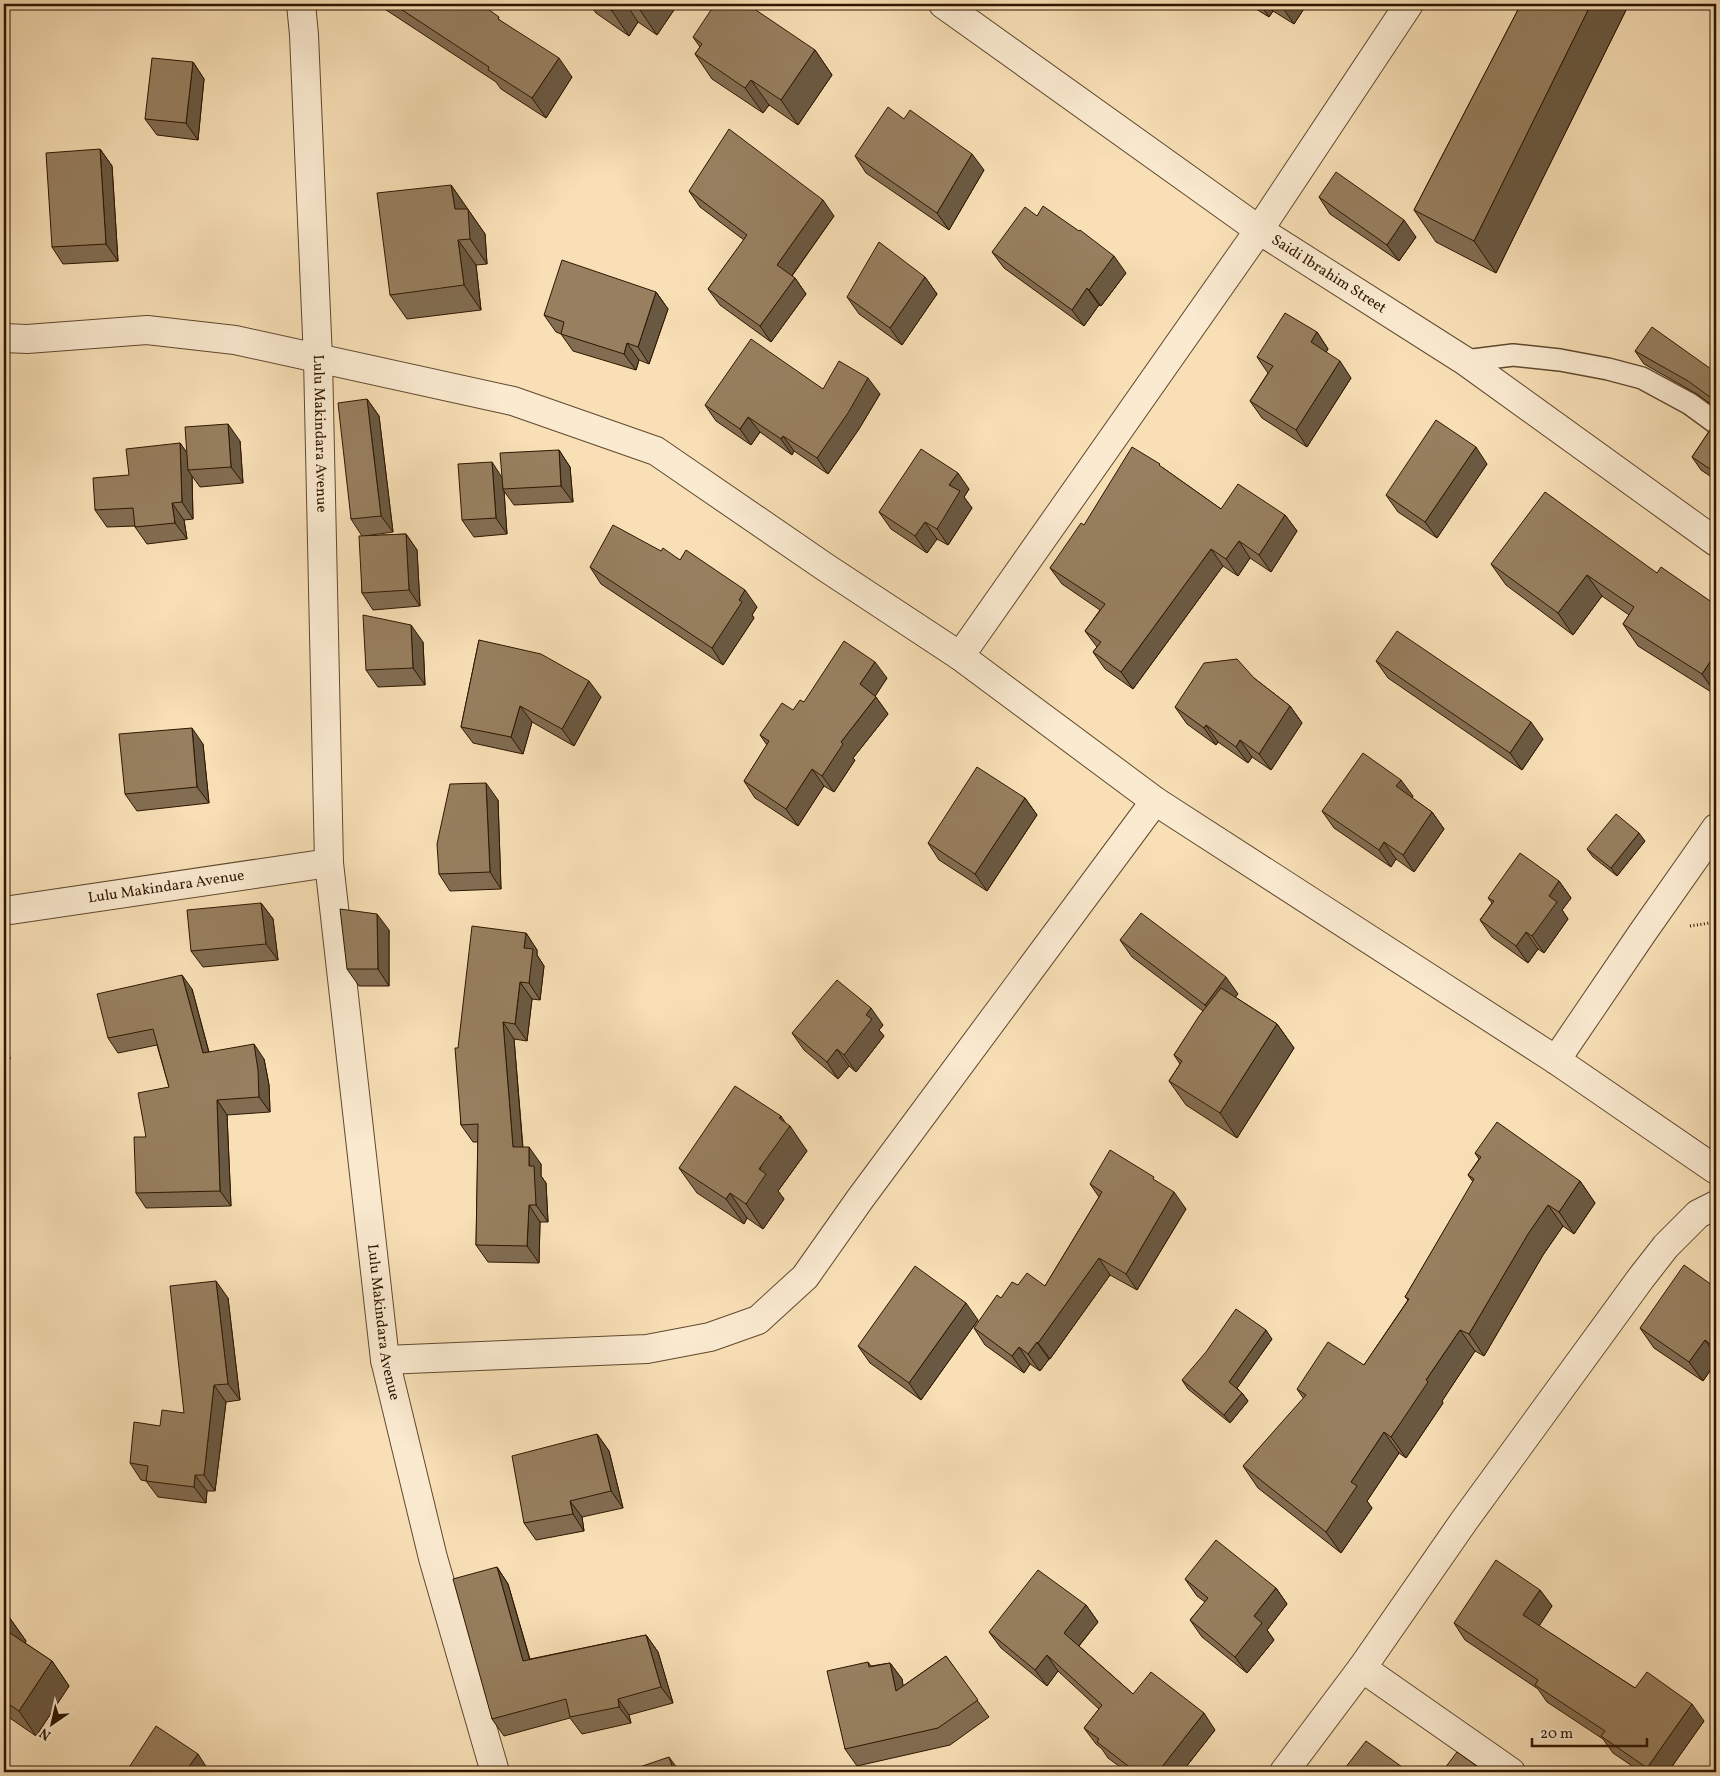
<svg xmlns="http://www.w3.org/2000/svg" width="1720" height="1776" font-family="Vollkorn,serif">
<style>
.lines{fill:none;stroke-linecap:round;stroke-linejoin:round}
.service-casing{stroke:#60482e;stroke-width:24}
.minor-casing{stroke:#60482e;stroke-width:30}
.path{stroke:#2e1600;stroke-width:3;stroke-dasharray:1 2.5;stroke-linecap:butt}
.service{stroke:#faead0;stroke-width:21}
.minor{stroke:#faead0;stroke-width:28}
.wall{fill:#826d52;stroke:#2e1600}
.shaded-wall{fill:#6a5942;stroke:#2e1600}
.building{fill:#977f5f;stroke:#2e1600}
.labels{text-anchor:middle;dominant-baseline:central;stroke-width:5;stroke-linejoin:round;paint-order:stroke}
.street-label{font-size:15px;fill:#2e1600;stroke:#faead0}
</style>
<rect width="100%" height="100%" fill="#f8dfb6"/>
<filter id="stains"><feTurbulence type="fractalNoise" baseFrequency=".004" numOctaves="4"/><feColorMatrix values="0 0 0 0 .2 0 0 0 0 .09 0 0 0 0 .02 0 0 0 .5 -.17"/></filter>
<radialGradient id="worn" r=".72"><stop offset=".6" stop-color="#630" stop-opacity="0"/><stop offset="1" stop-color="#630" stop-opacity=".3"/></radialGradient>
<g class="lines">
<g class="service-casing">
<path id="service" d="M 1465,361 L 1513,355 L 1560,360 L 1608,369 L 1642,378 L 1690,404 L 1716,423"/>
</g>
<g class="minor-casing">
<g id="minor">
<path id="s1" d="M 301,4 L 304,35 L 318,359 L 329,863 L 385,1360 L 433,1558 L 495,1772"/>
<path id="s2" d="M 943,4 L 1259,230 L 1465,361 L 1716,542"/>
<path d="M 4,338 L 27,339 L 147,330 L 235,340 L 513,401 L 656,451 L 825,567 L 960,656 L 1155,801 L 1556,1060 L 1716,1170"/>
<path d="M 960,656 L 1259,230 L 1409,4"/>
<path id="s3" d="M 4,911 L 329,863"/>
<path d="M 1556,1060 L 1643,932 L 1716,828"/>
<path d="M 385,1360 L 647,1349 L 710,1337 L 758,1320 L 805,1277 L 860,1199 L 1155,801"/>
<path d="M 1362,1668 L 1511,1772"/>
<path d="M 1284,1772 L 1362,1668 L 1464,1521 L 1641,1278 L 1666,1246 L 1698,1214 L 1716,1205"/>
</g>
</g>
<path class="path" d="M 1690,926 L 1716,922"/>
<use href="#service" class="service"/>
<use href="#minor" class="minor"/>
</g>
<path class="wall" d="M 377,4 L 481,4 L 502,22 L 572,77 L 546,118 L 501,89 L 496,82 Z
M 589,4 L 678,4 L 657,35 L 638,22 L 629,36 L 596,13 Z
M 1248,4 L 1307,4 L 1294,24 L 1273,11 L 1269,17 Z
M 1521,4 L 1629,4 L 1496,273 L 1436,242 L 1414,210 Z
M 693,37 L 815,50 L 832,75 L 798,125 L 769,105 L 763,113 L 712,79 L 695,54 L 700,47 Z
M 193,62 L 204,79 L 198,140 L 157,135 L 145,119 Z
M 904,119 L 984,170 L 949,230 L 866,173 L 855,156 Z
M 100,149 L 112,166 L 118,261 L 63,264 L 52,247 Z
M 451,185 L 485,234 L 487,264 L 476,265 L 481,310 L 407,319 L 390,295 Z
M 689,191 L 834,216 L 792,276 L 795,278 L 806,294 L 771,342 L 720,305 L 708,289 L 744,240 L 700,207 Z
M 1319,197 L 1416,237 L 1399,261 L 1330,214 Z
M 1037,216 L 1126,273 L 1101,306 L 1099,305 L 1084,326 L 1004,268 L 992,252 Z
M 925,277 L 937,294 L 902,345 L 859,314 L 847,297 Z
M 656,292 L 668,309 L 649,364 L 639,360 L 636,370 L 573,351 L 561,334 L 556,332 L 544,315 Z
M 1317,332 L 1328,349 L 1326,352 L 1351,378 L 1307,447 L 1262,418 L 1250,401 L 1268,373 L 1257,357 Z
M 1635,351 L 1711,369 L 1716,362 L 1716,408 L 1697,394 L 1644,364 Z
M 823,389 L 880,394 L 859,429 L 828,474 L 794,451 L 792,455 L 760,432 L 751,445 L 716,421 L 705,405 Z
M 367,399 L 379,416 L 393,532 L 364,536 L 406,534 L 417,550 L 420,606 L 373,610 L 362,593 L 362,536 L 351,519 Z
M 1716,421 L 1716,480 L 1701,470 L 1692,457 Z
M 240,441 L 243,483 L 200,487 L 192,476 L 193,519 L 184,520 L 187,539 L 147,544 L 135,527 L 135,526 L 107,527 L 95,510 L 129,475 L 180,443 L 187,453 Z
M 559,450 L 570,467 L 573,502 L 514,505 L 504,491 L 507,534 L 474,537 L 462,520 L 502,477 Z
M 1487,464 L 1437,538 L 1398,512 L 1386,495 Z
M 1163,468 L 1221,509 L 1285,515 L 1297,531 L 1271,572 L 1250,558 L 1238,576 L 1223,566 L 1133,689 L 1105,669 L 1093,652 L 1097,647 L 1085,631 L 1100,610 L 1062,584 L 1050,568 L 1084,525 Z
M 969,489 L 964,497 L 972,508 L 948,545 L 937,539 L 927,553 L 891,529 L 879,512 Z
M 661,551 L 680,560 L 757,607 L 752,615 L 754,618 L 723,665 L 601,584 L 590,567 Z
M 1491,564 L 1657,573 L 1716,605 L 1716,695 L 1638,646 L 1623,624 L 1629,615 L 1602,596 L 1573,635 L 1506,585 Z
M 479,640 L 601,697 L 574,746 L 532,722 L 523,754 L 473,743 L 461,727 Z
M 423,642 L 425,685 L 378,687 L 366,670 Z
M 1376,661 L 1543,739 L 1522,770 L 1388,678 Z
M 887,678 L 875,696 L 888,714 L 853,758 L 855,760 L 834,792 L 824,786 L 798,826 L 755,798 L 744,781 L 767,745 L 760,735 L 804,702 Z
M 1254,678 L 1290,706 L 1302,723 L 1271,770 L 1252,757 L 1248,763 L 1218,742 L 1216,745 L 1187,724 L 1175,707 Z
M 203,744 L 209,803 L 137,811 L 125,794 Z
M 1413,796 L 1412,798 L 1432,812 L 1444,829 L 1414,872 L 1396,859 L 1391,867 L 1334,828 L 1322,811 Z
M 1025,798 L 1037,815 L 987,891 L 939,860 L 928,843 Z
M 498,800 L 501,889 L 450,891 L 439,874 Z
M 1645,841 L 1617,876 L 1593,857 L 1587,849 Z
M 1559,881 L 1571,898 L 1562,910 L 1568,919 L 1544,953 L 1538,949 L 1528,963 L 1492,937 L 1480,920 L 1492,903 L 1488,898 Z
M 261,903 L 273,919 L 278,960 L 203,967 L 191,951 Z
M 389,930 L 389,986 L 359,986 L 347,969 Z
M 526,933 L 537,950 L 537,955 L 544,966 L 540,1000 L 532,999 L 527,1041 L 514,1039 L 523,1147 L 541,1164 L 541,1176 L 546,1183 L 548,1222 L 540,1222 L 539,1263 L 488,1262 L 476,1245 L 478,1142 L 473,1142 L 461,1125 L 458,1048 Z
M 1120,940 L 1238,994 L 1235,997 L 1277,1024 L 1294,1048 L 1237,1138 L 1186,1105 L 1169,1081 L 1180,1064 L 1174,1055 L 1203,1011 L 1132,957 Z
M 192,989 L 209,1052 L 264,1059 L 269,1085 L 270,1112 L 227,1115 L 231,1206 L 146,1208 L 136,1193 L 146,1137 L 169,1087 L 157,1045 L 118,1053 L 108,1038 Z
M 4,1020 L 10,1059 L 4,1060 Z
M 883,1025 L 879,1030 L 884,1036 L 856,1072 L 849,1066 L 838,1079 L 804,1050 L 792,1033 Z
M 785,1123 L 807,1151 L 778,1191 L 784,1199 L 763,1229 L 747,1218 L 744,1224 L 697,1193 L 679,1168 Z
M 1475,1153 L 1580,1181 L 1595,1203 L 1574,1234 L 1563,1226 L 1543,1255 L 1484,1356 L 1475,1351 L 1442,1401 L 1443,1403 L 1406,1458 L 1399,1453 L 1367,1501 L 1372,1508 L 1341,1553 L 1258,1488 L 1243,1466 L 1304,1399 L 1297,1389 L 1364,1365 L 1408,1300 L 1405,1297 L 1473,1182 L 1468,1175 L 1479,1159 Z
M 1158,1182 L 1186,1209 L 1137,1290 L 1110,1275 L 1050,1359 L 1049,1359 L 1040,1371 L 1030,1364 L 1024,1373 L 985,1345 L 974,1328 L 1001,1298 L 1018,1285 L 1045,1286 L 1099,1197 L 1090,1184 Z
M 1716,1288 L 1716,1362 L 1703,1381 L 1654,1348 L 1640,1328 Z
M 228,1298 L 240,1400 L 226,1402 L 215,1491 L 207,1491 L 206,1503 L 158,1497 L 146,1481 L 141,1480 L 130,1463 L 184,1413 Z
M 978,1320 L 921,1400 L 870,1363 L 858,1346 Z
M 1272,1339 L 1237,1388 L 1242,1393 L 1248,1401 L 1230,1423 L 1188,1389 L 1182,1380 Z
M 597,1434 L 609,1451 L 623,1508 L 582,1517 L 584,1531 L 536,1540 L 524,1523 Z
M 497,1567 L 508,1584 L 530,1659 L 646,1635 L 658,1652 L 673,1703 L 629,1715 L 631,1723 L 582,1734 L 570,1718 L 504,1736 L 492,1719 Z
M 1185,1579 L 1276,1588 L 1287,1604 L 1267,1630 L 1274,1640 L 1247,1673 L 1202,1637 L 1190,1620 L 1205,1602 L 1197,1596 Z
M 1540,1590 L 1552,1606 L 1539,1626 L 1635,1688 L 1704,1721 L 1668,1772 L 1641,1772 L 1613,1753 L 1603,1739 L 1547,1702 L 1538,1689 L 1465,1640 L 1454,1623 Z
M 1086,1605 L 1098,1622 L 1079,1646 L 1133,1694 L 1215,1730 L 1182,1772 L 1127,1772 L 1108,1758 L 1102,1749 L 1096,1744 L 1084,1728 L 1099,1709 L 1058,1671 L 1047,1686 L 1001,1648 L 989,1632 Z
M 4,1613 L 9,1617 L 26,1641 L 25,1643 L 52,1661 L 69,1686 L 36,1736 L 4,1714 Z
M 946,1656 L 989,1717 L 950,1745 L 857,1766 L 845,1749 L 868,1662 L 871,1666 L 890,1663 L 902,1679 L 903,1686 Z"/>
<path class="shaded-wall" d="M 617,4 L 626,4 L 638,22 L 629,36 L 612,11 Z
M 645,4 L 678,4 L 657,35 L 640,10 Z
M 1260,4 L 1268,4 L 1273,11 L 1269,17 Z
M 1280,4 L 1307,4 L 1294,24 Z
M 1591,4 L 1629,4 L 1496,273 L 1474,241 Z
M 815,50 L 832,75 L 798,125 L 781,100 Z
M 559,58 L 572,77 L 546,118 L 532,98 Z
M 193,62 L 204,79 L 198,140 L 186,123 Z
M 751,80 L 769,105 L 763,113 L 745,88 Z
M 100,149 L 112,166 L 118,261 L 106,244 Z
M 972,154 L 984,170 L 949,230 L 937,213 Z
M 451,185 L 485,234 L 487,264 L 470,239 L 455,209 Z
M 823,200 L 834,216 L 788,281 L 777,265 Z
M 1404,220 L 1416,237 L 1399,261 L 1387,245 Z
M 458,240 L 476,265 L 481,310 L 464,285 Z
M 1114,256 L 1126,273 L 1101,306 L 1089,290 Z
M 925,277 L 937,294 L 902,345 L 890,328 Z
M 795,278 L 806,294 L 771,342 L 760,326 Z
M 1087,288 L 1099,305 L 1084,326 L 1072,310 Z
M 656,292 L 668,309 L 649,364 L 638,347 Z
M 1317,332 L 1328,349 L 1322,359 L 1311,342 Z
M 627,343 L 639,360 L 636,370 L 624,354 Z
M 1340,361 L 1351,378 L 1307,447 L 1296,430 Z
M 868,378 L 880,394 L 859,429 L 828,474 L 817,458 Z
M 367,399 L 379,416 L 393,532 L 381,516 Z
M 748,417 L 760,432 L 751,445 L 740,429 Z
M 228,424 L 240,441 L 243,483 L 231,467 Z
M 783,436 L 794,451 L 792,455 L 781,439 Z
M 180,443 L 192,460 L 188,470 L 192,476 L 193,519 L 182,502 Z
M 1476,447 L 1487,464 L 1437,538 L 1425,522 Z
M 559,450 L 570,467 L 573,502 L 561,486 Z
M 492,462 L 503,479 L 503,489 L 504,491 L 507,534 L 496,518 Z
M 958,473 L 969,489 L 964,497 L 972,508 L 948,545 L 937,529 L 949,485 Z
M 172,503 L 184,520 L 187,539 L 175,523 Z
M 1285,515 L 1297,531 L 1271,572 L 1259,555 Z
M 925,522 L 937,539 L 927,553 L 915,536 Z
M 406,534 L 417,550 L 420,606 L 409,590 Z
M 1239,541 L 1250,558 L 1238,576 L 1226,559 Z
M 1211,549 L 1223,566 L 1133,689 L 1121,672 Z
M 1587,575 L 1602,596 L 1573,635 L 1558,613 Z
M 745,590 L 757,607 L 752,615 L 754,618 L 723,665 L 712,648 L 739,600 Z
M 411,625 L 423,642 L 425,685 L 413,668 Z
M 1716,653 L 1716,694 L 1702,674 Z
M 875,662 L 887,678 L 872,701 L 860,684 Z
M 589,681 L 601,697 L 574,746 L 562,729 Z
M 876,697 L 888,714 L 853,758 L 855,760 L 834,792 L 822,776 L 841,742 Z
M 520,706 L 532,722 L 523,754 L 511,737 Z
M 1290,706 L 1302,723 L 1271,770 L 1259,754 Z
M 1531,722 L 1543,739 L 1522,770 L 1510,753 Z
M 1206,725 L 1218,742 L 1216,745 L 1204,728 Z
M 192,728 L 203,744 L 209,803 L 197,787 Z
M 1240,740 L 1252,757 L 1248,763 L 1236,747 Z
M 812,769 L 824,786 L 798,826 L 786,809 Z
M 1401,780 L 1413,796 L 1408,803 L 1396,786 Z
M 486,783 L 498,800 L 501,889 L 490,872 Z
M 1025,798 L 1037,815 L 987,891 L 975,874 Z
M 1432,812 L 1444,829 L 1414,872 L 1403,855 Z
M 1639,833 L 1645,841 L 1617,876 L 1611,868 Z
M 1384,842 L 1396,859 L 1391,867 L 1379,850 Z
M 1559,881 L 1571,898 L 1562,910 L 1568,919 L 1544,953 L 1532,936 L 1549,896 Z
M 261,903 L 273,919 L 278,960 L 266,944 Z
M 377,914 L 389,930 L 389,986 L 378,969 Z
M 1526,932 L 1538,949 L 1528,963 L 1516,946 Z
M 526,933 L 537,950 L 537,955 L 544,966 L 540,1000 L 529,983 L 524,948 Z
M 182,975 L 192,989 L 213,1068 L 203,1053 Z
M 1226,977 L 1238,994 L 1217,1021 L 1205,1005 Z
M 520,982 L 532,999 L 527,1041 L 515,1024 Z
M 871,1008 L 883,1025 L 879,1030 L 884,1036 L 856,1072 L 844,1055 L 866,1015 Z
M 4,1020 L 10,1059 L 4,1051 Z
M 503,1022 L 514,1039 L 524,1164 L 513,1147 Z
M 1277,1024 L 1294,1048 L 1237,1138 L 1220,1113 Z
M 254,1044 L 264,1059 L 269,1085 L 270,1112 L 259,1097 Z
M 837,1049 L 849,1066 L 838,1079 L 827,1062 Z
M 217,1100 L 227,1115 L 231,1206 L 220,1191 Z
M 781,1116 L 789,1128 L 790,1126 L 807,1151 L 778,1191 L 784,1199 L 763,1229 L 746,1204 Z
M 529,1147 L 541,1164 L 541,1176 L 546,1183 L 548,1222 L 536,1205 L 529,1166 Z
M 1580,1181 L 1595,1203 L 1574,1234 L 1559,1212 Z
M 1174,1192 L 1186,1209 L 1137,1290 L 1126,1274 Z
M 730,1193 L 747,1218 L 744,1224 L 726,1199 Z
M 529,1205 L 540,1222 L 539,1263 L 527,1246 Z
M 1548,1205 L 1563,1226 L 1543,1255 L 1484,1356 L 1469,1334 L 1528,1234 Z
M 1099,1258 L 1110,1275 L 1050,1359 L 1038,1343 Z
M 216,1281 L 228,1298 L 240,1400 L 228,1384 Z
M 966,1303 L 978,1320 L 921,1400 L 909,1383 Z
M 1266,1330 L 1272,1339 L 1235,1391 L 1229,1382 Z
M 1460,1330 L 1475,1351 L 1442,1401 L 1443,1403 L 1406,1458 L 1391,1437 L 1426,1380 Z
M 1705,1340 L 1716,1356 L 1716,1362 L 1703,1381 L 1689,1362 Z
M 1037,1342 L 1049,1359 L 1040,1371 L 1028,1354 Z
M 1019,1347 L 1030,1364 L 1024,1373 L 1012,1356 Z
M 214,1385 L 226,1402 L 215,1491 L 204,1475 Z
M 1242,1393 L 1248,1401 L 1230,1423 L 1224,1415 Z
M 1384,1432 L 1399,1453 L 1367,1501 L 1372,1508 L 1341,1553 L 1326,1532 L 1351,1482 Z
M 597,1434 L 609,1451 L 623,1508 L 611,1491 Z
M 195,1475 L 207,1491 L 206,1503 L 194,1487 Z
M 570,1501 L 582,1517 L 584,1531 L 573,1514 Z
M 497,1567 L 508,1584 L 535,1678 L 523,1661 Z
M 1276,1588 L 1287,1604 L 1267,1630 L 1274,1640 L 1247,1673 L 1235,1657 L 1254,1616 Z
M 1540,1590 L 1552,1606 L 1535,1632 L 1523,1615 Z
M 1086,1605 L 1098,1622 L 1076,1649 L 1064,1633 Z
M 9,1617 L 26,1641 L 19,1652 L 4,1631 L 4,1625 Z
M 646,1635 L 658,1652 L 673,1703 L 661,1687 Z
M 1047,1655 L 1058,1671 L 1047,1686 L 1035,1670 Z
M 52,1661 L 69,1686 L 36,1736 L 19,1711 Z
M 890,1663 L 902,1679 L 907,1708 L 896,1691 Z
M 618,1699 L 629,1715 L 631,1723 L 619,1707 Z
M 1692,1704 L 1704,1721 L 1668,1772 L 1650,1772 L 1647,1768 Z
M 1204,1713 L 1215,1730 L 1182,1772 L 1158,1772 Z
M 198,1754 L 209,1771 L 208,1772 L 185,1772 Z
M 669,1757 L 680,1772 L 674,1772 Z"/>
<path class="building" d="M 393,4 L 481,4 L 499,17 L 498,19 L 559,58 L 532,98 L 488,70 L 489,67 Z
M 601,4 L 617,4 L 612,11 Z
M 631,4 L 645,4 L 640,10 Z
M 715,4 L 747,4 L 815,50 L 781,100 L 751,80 L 745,88 L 695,54 L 702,44 L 693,37 Z
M 1521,4 L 1591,4 L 1474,241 L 1414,210 Z
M 152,58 L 193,62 L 186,123 L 145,119 Z
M 888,107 L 904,119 L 910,110 L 972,154 L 937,213 L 855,156 Z
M 729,129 L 823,200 L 777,265 L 795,278 L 760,326 L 708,289 L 747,235 L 689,191 Z
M 100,149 L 106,244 L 52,247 L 46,153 Z
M 1336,172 L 1404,220 L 1387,245 L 1319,197 Z
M 451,185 L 455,209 L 468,209 L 470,239 L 458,240 L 464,285 L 390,295 L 377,193 Z
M 1043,206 L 1079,231 L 1080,230 L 1114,256 L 1089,290 L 1087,288 L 1072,310 L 992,252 L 1025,207 L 1037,216 Z
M 879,242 L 925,277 L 890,328 L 847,297 Z
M 562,260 L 656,292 L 638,347 L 627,343 L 624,354 L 561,334 L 564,322 L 544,315 Z
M 1285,313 L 1317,332 L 1311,342 L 1340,361 L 1296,430 L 1250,401 L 1273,366 L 1257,357 Z
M 1652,327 L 1711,369 L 1716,362 L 1716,404 L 1714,400 L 1688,381 L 1635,351 Z
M 751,339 L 823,389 L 839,361 L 868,378 L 848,413 L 817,458 L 783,436 L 781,439 L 748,417 L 740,429 L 705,405 Z
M 367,399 L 381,516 L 351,519 L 338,403 Z
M 1436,420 L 1476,447 L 1425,522 L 1386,495 Z
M 1716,421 L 1716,473 L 1692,457 Z
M 228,424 L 231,467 L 188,470 L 185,427 Z
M 180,443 L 182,502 L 172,503 L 175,523 L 135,527 L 133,508 L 95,510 L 93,478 L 129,475 L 126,449 Z
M 1132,447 L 1160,464 L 1159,465 L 1221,509 L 1238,484 L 1285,515 L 1259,555 L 1239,541 L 1226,559 L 1211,549 L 1121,672 L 1093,652 L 1101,642 L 1085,631 L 1105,604 L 1050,568 L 1081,523 L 1084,525 Z
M 921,449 L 958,473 L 949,485 L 960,491 L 937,529 L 925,522 L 915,536 L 879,512 Z
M 559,450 L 561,486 L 503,489 L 500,453 Z
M 492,462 L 496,518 L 462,520 L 458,464 Z
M 1545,492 L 1657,573 L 1661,567 L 1716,605 L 1716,653 L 1702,674 L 1623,624 L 1634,607 L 1587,575 L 1558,613 L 1491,564 Z
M 613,525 L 661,551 L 663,548 L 680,560 L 686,550 L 745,590 L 739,600 L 742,602 L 712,648 L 590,567 Z
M 406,534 L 409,590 L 362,593 L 359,536 Z
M 363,615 L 411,625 L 413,668 L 366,670 Z
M 1397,631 L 1531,722 L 1510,753 L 1376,661 Z
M 479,640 L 541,654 L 589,681 L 562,729 L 520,706 L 511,737 L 461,727 Z
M 844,641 L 875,662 L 860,684 L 876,697 L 841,742 L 843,744 L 822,776 L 812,769 L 786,809 L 744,781 L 769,741 L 760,735 L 782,703 L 793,710 L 800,700 L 804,702 Z
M 1237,659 L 1254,678 L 1290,706 L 1259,754 L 1240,740 L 1236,747 L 1206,725 L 1204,728 L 1175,707 L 1204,663 Z
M 192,728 L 197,787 L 125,794 L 119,734 Z
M 1363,753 L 1401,780 L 1396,786 L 1432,812 L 1403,855 L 1384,842 L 1379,850 L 1322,811 Z
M 977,767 L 1025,798 L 975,874 L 928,843 Z
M 486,783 L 490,872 L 439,874 L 437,844 L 450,784 Z
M 1616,814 L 1639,833 L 1611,868 L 1587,849 Z
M 1520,853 L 1559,881 L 1549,896 L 1557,902 L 1532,936 L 1526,932 L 1516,946 L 1480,920 L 1494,901 L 1488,898 Z
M 261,903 L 266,944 L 191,951 L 187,910 Z
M 340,909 L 377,914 L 378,969 L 347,969 Z
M 1141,913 L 1226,977 L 1205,1005 L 1120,940 Z
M 472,926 L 526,933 L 524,948 L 533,949 L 529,983 L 520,982 L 515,1024 L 503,1022 L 513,1147 L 529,1147 L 529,1166 L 534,1166 L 536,1205 L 529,1205 L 527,1246 L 476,1245 L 478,1124 L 461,1125 L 455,1048 L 458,1048 Z
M 182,975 L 203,1053 L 254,1044 L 258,1070 L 259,1097 L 217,1100 L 220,1191 L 136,1193 L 134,1137 L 146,1137 L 138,1093 L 169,1087 L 153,1029 L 108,1038 L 97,994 Z
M 837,980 L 871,1008 L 866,1015 L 872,1019 L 844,1055 L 837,1049 L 827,1062 L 792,1033 Z
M 1221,988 L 1277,1024 L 1220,1113 L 1169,1081 L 1182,1061 L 1174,1055 L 1199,1016 Z
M 735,1086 L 781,1116 L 779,1118 L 790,1126 L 759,1169 L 766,1174 L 746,1204 L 730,1193 L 726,1199 L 679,1168 Z
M 1497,1122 L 1580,1181 L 1559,1212 L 1548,1205 L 1528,1234 L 1469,1334 L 1460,1330 L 1426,1380 L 1428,1382 L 1391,1437 L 1384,1432 L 1351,1482 L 1357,1486 L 1326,1532 L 1243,1466 L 1306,1395 L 1297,1389 L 1328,1342 L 1364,1365 L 1409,1299 L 1405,1297 L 1474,1179 L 1468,1175 L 1481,1157 L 1475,1153 Z
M 1110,1150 L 1154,1177 L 1153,1179 L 1174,1192 L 1126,1274 L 1099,1258 L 1038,1343 L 1037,1342 L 1028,1354 L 1019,1347 L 1012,1356 L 974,1328 L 997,1295 L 1001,1298 L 1012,1282 L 1018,1285 L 1027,1273 L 1045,1286 L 1102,1192 L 1090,1184 Z
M 1684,1265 L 1716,1288 L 1716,1349 L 1705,1340 L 1689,1362 L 1640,1328 Z
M 915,1266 L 966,1303 L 909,1383 L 858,1346 Z
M 216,1281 L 228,1384 L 214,1385 L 204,1475 L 195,1475 L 194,1487 L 146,1481 L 148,1466 L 130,1463 L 134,1422 L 160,1426 L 162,1410 L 184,1413 L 170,1286 Z
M 1236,1309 L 1266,1330 L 1229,1382 L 1242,1393 L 1224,1415 L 1182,1380 L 1206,1352 Z
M 597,1434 L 611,1491 L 570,1501 L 573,1514 L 524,1523 L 512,1456 Z
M 1216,1540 L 1276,1588 L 1254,1616 L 1262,1623 L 1235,1657 L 1190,1620 L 1208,1598 L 1185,1579 Z
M 1496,1560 L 1540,1590 L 1523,1615 L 1635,1688 L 1647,1672 L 1692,1704 L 1647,1768 L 1601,1736 L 1605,1731 L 1535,1685 L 1538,1680 L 1454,1623 Z
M 497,1567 L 523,1661 L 646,1635 L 661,1687 L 618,1699 L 619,1707 L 570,1717 L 566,1699 L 492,1719 L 453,1579 Z
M 1038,1570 L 1086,1605 L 1064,1633 L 1133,1694 L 1151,1672 L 1204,1713 L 1158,1772 L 1136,1772 L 1097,1742 L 1099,1739 L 1084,1728 L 1102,1705 L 1047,1655 L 1035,1670 L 989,1632 Z
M 4,1613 L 9,1617 L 4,1625 Z
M 4,1629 L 52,1661 L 19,1711 L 4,1701 Z
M 946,1656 L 978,1700 L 938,1728 L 845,1749 L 827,1671 L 868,1662 L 869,1667 L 890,1663 L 896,1691 Z
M 156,1726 L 198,1754 L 185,1772 L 126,1772 Z
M 1366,1741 L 1409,1772 L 1342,1772 Z
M 1457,1752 L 1485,1772 L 1442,1772 Z
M 669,1757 L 674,1772 L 625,1772 Z"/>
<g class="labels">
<g class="street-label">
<text stroke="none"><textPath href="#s2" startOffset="471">Saidi Ibrahim Street</textPath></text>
<text stroke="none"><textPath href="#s1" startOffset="430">Lulu Makindara Avenue</textPath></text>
<text stroke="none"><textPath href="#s3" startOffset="164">Lulu Makindara Avenue</textPath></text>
<text stroke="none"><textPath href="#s1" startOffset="1322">Lulu Makindara Avenue</textPath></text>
</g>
</g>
<rect width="1720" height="1776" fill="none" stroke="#f8dfb6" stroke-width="20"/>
<rect x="5" y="5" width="1710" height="1766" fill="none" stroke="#2e1600" stroke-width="2.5"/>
<rect x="10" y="10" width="1700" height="1756" fill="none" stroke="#2e1600"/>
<g transform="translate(52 1724) rotate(214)" stroke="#faead0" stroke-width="4" paint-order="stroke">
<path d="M0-4L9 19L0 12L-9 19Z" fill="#2e1600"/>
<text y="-8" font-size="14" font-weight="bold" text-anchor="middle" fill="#2e1600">N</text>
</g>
<path d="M1532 1738v8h115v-8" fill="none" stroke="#2e1600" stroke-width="2.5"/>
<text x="1540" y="1738" font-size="15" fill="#2e1600" stroke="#faead0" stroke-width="4" paint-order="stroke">20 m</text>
<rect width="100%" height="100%" filter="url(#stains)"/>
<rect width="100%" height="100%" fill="url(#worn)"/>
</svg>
